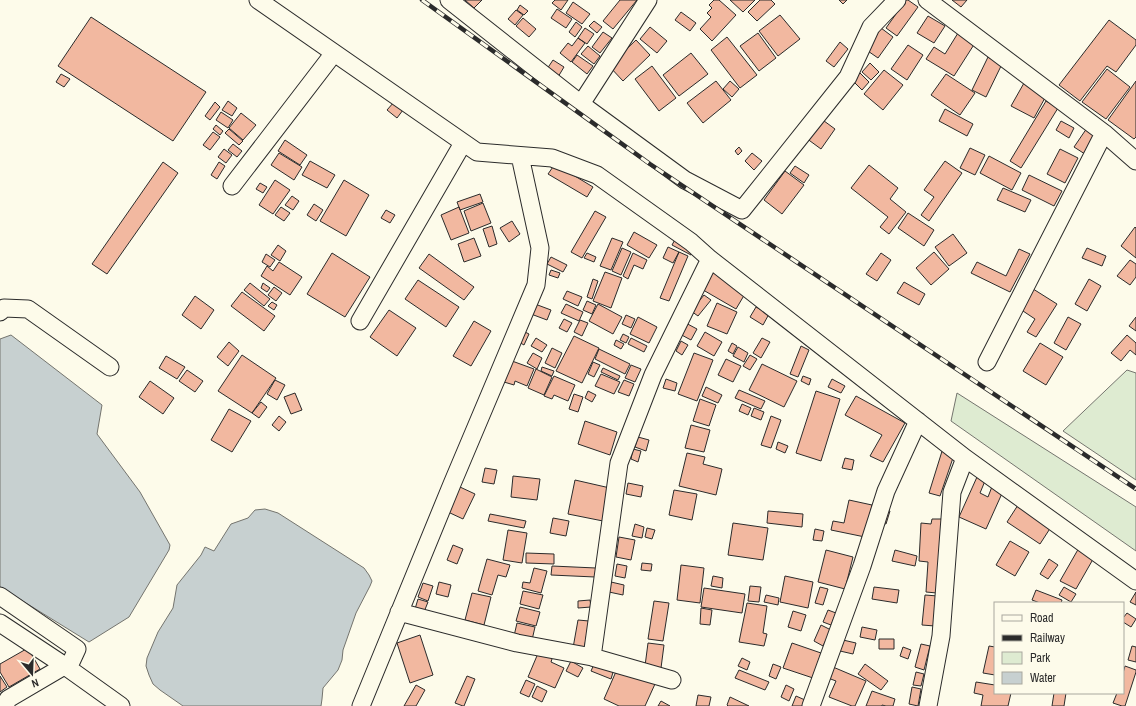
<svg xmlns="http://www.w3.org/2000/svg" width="1136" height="706" font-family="'Archivo Narrow',sans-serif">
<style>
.green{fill:#deebd1;stroke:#74746e}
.water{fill:#c7d0d0;stroke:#74746e}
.building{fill:#f2b8a0;stroke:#2b2b2b}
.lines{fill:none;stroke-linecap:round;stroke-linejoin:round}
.minor-casing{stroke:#2b2b2b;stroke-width:19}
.minor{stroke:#fdfbea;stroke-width:17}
.rail-casing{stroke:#2b2b2b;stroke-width:4.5}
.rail{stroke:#fdfbea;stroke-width:3;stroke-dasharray:9;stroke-linecap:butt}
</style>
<rect width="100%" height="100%" fill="#fdfbea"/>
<path class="green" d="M 1127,370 L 1136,373 L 1136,480 L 1063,431 Z
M 957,393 L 1136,507 L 1136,551 L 951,421 Z"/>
<path class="water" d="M 11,335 L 102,405 L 97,434 L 140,492 L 170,545 L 169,550 L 129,617 L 89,642 L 0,587 L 0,339 Z
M 265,509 L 278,513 L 364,568 L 369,575 L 372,581 L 370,586 L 356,613 L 343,650 L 342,660 L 338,670 L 323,688 L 322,699 L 321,706 L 183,706 L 160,690 L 153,684 L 149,675 L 146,666 L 147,658 L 158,632 L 173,608 L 177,585 L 201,555 L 205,547 L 214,551 L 231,524 L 248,518 L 255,510 Z"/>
<path class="building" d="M 465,0 L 482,0 L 474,8 Z
M 555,0 L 568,0 L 561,10 L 552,3 Z
M 620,0 L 637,0 L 613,29 L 603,21 Z
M 714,0 L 719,0 L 736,15 L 712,41 L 700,29 L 711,17 L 707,13 L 712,8 L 709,5 Z
M 730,0 L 755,0 L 743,12 Z
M 760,0 L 771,0 L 775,4 L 757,21 L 748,12 Z
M 839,0 L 847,0 L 843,4 Z
M 906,0 L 908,0 L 918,7 L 897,36 L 886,28 Z
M 952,0 L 967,0 L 961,7 Z
M 573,2 L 590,14 L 582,24 L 566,13 Z
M 520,5 L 528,11 L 524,15 L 517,10 Z
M 557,9 L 572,19 L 566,28 L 551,18 Z
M 516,10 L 523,15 L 515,25 L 508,19 Z
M 681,12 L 696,23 L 690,31 L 675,20 Z
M 780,15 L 800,39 L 778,56 L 759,31 Z
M 928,16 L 945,26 L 934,43 L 917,33 Z
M 91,17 L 206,92 L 173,141 L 58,66 Z
M 523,18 L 536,29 L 529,37 L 516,26 Z
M 1109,20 L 1136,40 L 1136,45 L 1116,72 L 1107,66 L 1080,101 L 1059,85 Z
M 594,21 L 602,27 L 597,33 L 589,26 Z
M 576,22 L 582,27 L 575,37 L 569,32 Z
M 650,27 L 667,41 L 657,53 L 640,39 Z
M 585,28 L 594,34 L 587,44 L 578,38 Z
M 881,28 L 893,37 L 878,58 L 865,49 Z
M 603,32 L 612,38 L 600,53 L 592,47 Z
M 758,33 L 776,58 L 759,71 L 740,46 Z
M 958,33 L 975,43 L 954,76 L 926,59 L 934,47 L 945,54 Z
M 727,37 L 757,75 L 740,88 L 711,50 Z
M 578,38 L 585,43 L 571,62 L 560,53 L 568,43 L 572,46 Z
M 636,40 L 650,55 L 623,81 L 609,66 Z
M 840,42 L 848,49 L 834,67 L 826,61 Z
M 908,45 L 923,55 L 907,80 L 891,69 Z
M 588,46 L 600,56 L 594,64 L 581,54 Z
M 691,53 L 708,74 L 679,96 L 663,75 Z
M 577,55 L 593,66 L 587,74 L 572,62 Z
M 988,57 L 1002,64 L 986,97 L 972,90 Z
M 553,60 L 564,67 L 558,77 L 547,69 Z
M 870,63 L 879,72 L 871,80 L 862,72 Z
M 652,66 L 676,98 L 659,111 L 635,79 Z
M 1107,69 L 1130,87 L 1106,119 L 1082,102 Z
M 884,70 L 903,85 L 883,110 L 864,94 Z
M 858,71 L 869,82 L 862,90 L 851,79 Z
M 61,74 L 70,79 L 64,87 L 56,82 Z
M 946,74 L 975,93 L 960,115 L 931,95 Z
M 716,81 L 731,100 L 703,123 L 687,103 Z
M 730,81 L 739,89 L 732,97 L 723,89 Z
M 1136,81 L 1136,137 L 1134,139 L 1108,120 Z
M 1024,83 L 1046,96 L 1034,118 L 1011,106 Z
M 228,101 L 237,108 L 232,116 L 222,110 Z
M 1046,101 L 1058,108 L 1021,168 L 1010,161 Z
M 215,102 L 220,107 L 210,120 L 205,116 Z
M 394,102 L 403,110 L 397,118 L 387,110 Z
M 945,109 L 973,124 L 967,136 L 939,121 Z
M 221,112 L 233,120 L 228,128 L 216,120 Z
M 241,113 L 256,125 L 243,140 L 229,128 Z
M 820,118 L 835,129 L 821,149 L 806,138 Z
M 1061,121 L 1074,128 L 1069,138 L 1056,130 Z
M 216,125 L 223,131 L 220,135 L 213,129 Z
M 1087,128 L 1101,137 L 1088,156 L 1074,147 Z
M 229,129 L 243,141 L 239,145 L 225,133 Z
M 213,132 L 220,137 L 210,150 L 203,145 Z
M 285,140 L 307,155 L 300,165 L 278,151 Z
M 233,144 L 242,151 L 237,157 L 228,150 Z
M 739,147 L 742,151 L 738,155 L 735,151 Z
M 970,148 L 985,155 L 975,175 L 960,168 Z
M 224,149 L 232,155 L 226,163 L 218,157 Z
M 1060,149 L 1078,158 L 1065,183 L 1047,174 Z
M 279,153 L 302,167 L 294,180 L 271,165 Z
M 752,153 L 762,161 L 754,170 L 745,161 Z
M 989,156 L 1021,173 L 1012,190 L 980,173 Z
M 310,161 L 335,175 L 327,188 L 302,175 Z
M 945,161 L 962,173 L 929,221 L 921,215 L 934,197 L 924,190 Z
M 163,162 L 178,173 L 107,274 L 92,264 Z
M 219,162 L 225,166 L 217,179 L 211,175 Z
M 555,164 L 593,187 L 587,197 L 548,174 Z
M 869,165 L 898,188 L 890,199 L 906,212 L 889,234 L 880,227 L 888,217 L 851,188 Z
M 795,166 L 809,175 L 804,183 L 790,173 Z
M 785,171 L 804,185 L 782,214 L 764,200 Z
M 1029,175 L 1062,191 L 1054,206 L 1022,190 Z
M 275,180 L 290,190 L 273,214 L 259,205 Z
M 344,180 L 369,195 L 346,236 L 320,221 Z
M 260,183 L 267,187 L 263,193 L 256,189 Z
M 1003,188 L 1031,200 L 1025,212 L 997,200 Z
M 480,194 L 483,202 L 460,210 L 457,202 Z
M 292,196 L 299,201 L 293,210 L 285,205 Z
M 483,203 L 491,223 L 471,231 L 464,211 Z
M 314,204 L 323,210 L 316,221 L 307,215 Z
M 281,207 L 290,213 L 284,221 L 275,215 Z
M 459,207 L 469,233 L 451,240 L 441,215 Z
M 386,210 L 395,215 L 390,223 L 381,218 Z
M 595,211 L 606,217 L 582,258 L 571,252 Z
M 908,213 L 934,230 L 924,246 L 898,228 Z
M 512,221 L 520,234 L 509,242 L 500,228 Z
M 492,226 L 497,244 L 489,247 L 483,229 Z
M 1135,227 L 1136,228 L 1136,258 L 1121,246 Z
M 634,232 L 657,245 L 649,258 L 627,245 Z
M 678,234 L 697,245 L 691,255 L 672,245 Z
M 953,234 L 967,253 L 949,266 L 935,247 Z
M 474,238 L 481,256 L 464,262 L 458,244 Z
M 612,238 L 623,242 L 611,270 L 600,266 Z
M 278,245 L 286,251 L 280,261 L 271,255 Z
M 668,247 L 679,252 L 673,263 L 663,258 Z
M 622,248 L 631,252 L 621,275 L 612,271 Z
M 1087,248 L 1106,256 L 1102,266 L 1082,258 Z
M 1019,249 L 1030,254 L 1010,292 L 971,273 L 977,262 L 1006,276 Z
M 679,252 L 688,256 L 669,301 L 660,298 Z
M 934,252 L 949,269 L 931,285 L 916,268 Z
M 332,253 L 370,277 L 345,317 L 307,294 Z
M 587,253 L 596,257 L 594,262 L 584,258 Z
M 633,253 L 647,260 L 643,269 L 634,265 L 628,279 L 623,276 Z
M 881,253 L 891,260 L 877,281 L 866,274 Z
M 266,254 L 275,260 L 270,267 L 262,262 Z
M 429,254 L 474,287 L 464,300 L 419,268 Z
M 551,257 L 567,265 L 563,272 L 547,264 Z
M 1130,260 L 1136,264 L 1136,277 L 1130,285 L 1117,276 Z
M 279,262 L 302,277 L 290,295 L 261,276 L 267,266 L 273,271 Z
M 715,268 L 749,287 L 736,309 L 698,287 Z
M 551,270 L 560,273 L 558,278 L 549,275 Z
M 605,272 L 622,278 L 611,308 L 593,301 Z
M 593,279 L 598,281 L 592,299 L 587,297 Z
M 1089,279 L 1101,286 L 1087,311 L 1075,304 Z
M 418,280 L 459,307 L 446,327 L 405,299 Z
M 904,282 L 925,294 L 919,305 L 897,293 Z
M 250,283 L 270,299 L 264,306 L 244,290 Z
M 263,283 L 270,288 L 267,292 L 261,288 Z
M 274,287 L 282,293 L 276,301 L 268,295 Z
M 1030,287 L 1057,304 L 1036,337 L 1027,332 L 1035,319 L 1017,307 Z
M 567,291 L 582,297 L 578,306 L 563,299 Z
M 242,292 L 275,316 L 264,331 L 231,306 Z
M 704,295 L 711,300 L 698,316 L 691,311 Z
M 195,296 L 214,310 L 201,329 L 182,315 Z
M 587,301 L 596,305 L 592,314 L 583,310 Z
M 272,302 L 277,305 L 274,310 L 268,306 Z
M 717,303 L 737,312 L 727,334 L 707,326 Z
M 535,304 L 551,310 L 547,320 L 531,314 Z
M 566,304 L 583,312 L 579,321 L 561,313 Z
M 598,304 L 622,317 L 613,334 L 589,321 Z
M 756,307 L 769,314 L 763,325 L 750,317 Z
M 389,310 L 416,328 L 397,356 L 370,337 Z
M 626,315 L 635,319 L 631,328 L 622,324 Z
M 638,317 L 657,327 L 649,343 L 630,334 Z
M 1068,317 L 1081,324 L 1066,350 L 1054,343 Z
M 1136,317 L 1136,331 L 1129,326 Z
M 564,319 L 572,323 L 567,332 L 559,328 Z
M 580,320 L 588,323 L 582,336 L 574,332 Z
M 474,321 L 491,331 L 471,366 L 453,356 Z
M 682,321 L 697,329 L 691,340 L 676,332 Z
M 523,331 L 529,334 L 524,345 L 517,341 Z
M 705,332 L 722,342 L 714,356 L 697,346 Z
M 623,334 L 629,337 L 626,343 L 620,340 Z
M 1127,335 L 1136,343 L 1136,355 L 1130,350 L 1121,361 L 1111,353 Z
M 574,336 L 599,348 L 582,383 L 556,371 Z
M 536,338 L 547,345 L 542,352 L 531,346 Z
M 631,338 L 647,346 L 644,352 L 628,344 Z
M 762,338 L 770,342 L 761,358 L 753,353 Z
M 616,340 L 624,344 L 621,349 L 614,345 Z
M 681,341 L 688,345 L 682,355 L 676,351 Z
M 229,342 L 239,351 L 228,366 L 217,357 Z
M 732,343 L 737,346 L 733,354 L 728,351 Z
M 1040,343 L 1063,357 L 1046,385 L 1023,371 Z
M 801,346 L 809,350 L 798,377 L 790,374 Z
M 738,347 L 748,353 L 744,362 L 733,356 Z
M 552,348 L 562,353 L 555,368 L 545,363 Z
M 599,349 L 630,364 L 625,374 L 595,359 Z
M 533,353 L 542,358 L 537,369 L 527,363 Z
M 694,353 L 713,360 L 697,401 L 678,394 Z
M 242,355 L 276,378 L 252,413 L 218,391 Z
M 750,355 L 757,359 L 750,370 L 743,366 Z
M 166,356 L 185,367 L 177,379 L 159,368 Z
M 726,359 L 741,366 L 733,382 L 718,375 Z
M 512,361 L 534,369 L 527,386 L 515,381 L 514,385 L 504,382 Z
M 593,362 L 600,365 L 594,377 L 588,374 Z
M 762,364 L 797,381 L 784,407 L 749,390 Z
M 631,365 L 641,369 L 635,382 L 625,378 Z
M 542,367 L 554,371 L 552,376 L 541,371 Z
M 603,368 L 620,376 L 618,380 L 601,372 Z
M 536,369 L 552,377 L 544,395 L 528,388 Z
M 187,370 L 203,381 L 195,392 L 179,381 Z
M 601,374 L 620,382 L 614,394 L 595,386 Z
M 554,376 L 575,385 L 568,401 L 554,395 L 552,399 L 544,396 Z
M 803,376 L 811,379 L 809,385 L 801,381 Z
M 666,379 L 677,383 L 675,391 L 663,388 Z
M 832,379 L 845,386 L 841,393 L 828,387 Z
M 275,380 L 285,385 L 277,400 L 267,394 Z
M 624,380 L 634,384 L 629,396 L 618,392 Z
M 150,381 L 174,398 L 163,414 L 139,397 Z
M 706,387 L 722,395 L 718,403 L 702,396 Z
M 739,390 L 765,401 L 761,409 L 735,398 Z
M 588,391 L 596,395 L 592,402 L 585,398 Z
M 816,391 L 840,399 L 821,461 L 796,453 Z
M 295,393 L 302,410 L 291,414 L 284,397 Z
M 574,394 L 583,397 L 578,412 L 569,409 Z
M 856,396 L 905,423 L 883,462 L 870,456 L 882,435 L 845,415 Z
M 700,399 L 716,405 L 709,426 L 693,421 Z
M 261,402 L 267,407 L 259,418 L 252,413 Z
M 742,404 L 751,408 L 748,415 L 739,411 Z
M 754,408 L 764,412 L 761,420 L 751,416 Z
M 229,409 L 251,421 L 232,452 L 211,440 Z
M 279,416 L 286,422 L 279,431 L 272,425 Z
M 771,416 L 781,420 L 771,448 L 761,445 Z
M 585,421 L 617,432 L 610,455 L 578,444 Z
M 691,425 L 710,430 L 704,452 L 685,448 Z
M 638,437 L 649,440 L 646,451 L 635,447 Z
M 778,442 L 788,446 L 785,453 L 776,449 Z
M 943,448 L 955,452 L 940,496 L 929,493 Z
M 633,449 L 641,451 L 638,462 L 631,459 Z
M 687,453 L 705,457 L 703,464 L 722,469 L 716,495 L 679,486 Z
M 845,458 L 854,460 L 852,470 L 842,468 Z
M 485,468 L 497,470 L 494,484 L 482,482 Z
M 513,476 L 540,479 L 537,500 L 511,497 Z
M 977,477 L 985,481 L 980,493 L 988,497 L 993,484 L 1004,489 L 986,529 L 959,517 Z
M 575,480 L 610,488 L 603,521 L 568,514 Z
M 628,483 L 643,486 L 641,497 L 626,494 Z
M 460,487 L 475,494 L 463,519 L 448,512 Z
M 674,490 L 697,494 L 692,520 L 669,515 Z
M 849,500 L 872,505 L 865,537 L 831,530 L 833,521 L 844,523 Z
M 1018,505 L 1051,527 L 1040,544 L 1007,522 Z
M 884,509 L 890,511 L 886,524 L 880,522 Z
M 768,511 L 803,514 L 802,527 L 767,523 Z
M 490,514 L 526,521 L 524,528 L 488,521 Z
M 553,518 L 569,521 L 566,536 L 550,533 Z
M 932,519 L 943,519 L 937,593 L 926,592 L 928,562 L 919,561 L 921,523 L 931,524 Z
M 733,523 L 768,528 L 763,560 L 728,555 Z
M 635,524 L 644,527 L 642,538 L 632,536 Z
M 647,528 L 655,530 L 652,539 L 645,537 Z
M 815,529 L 824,531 L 822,541 L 813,540 Z
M 508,530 L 527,533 L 522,563 L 503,560 Z
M 619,537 L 635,540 L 631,560 L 616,557 Z
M 1010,541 L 1029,552 L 1015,576 L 996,565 Z
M 453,545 L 463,549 L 457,564 L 447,560 Z
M 1080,546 L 1096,554 L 1076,589 L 1060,581 Z
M 826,550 L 853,557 L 845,589 L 818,582 Z
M 895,550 L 917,556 L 915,566 L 892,561 Z
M 526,553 L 554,554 L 554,564 L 526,563 Z
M 487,559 L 510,565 L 506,577 L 498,575 L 492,595 L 478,591 Z
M 1049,559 L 1058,565 L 1048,579 L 1040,574 Z
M 642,563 L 652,564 L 651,571 L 641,570 Z
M 617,564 L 627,566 L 625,578 L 615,576 Z
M 681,565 L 704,568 L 700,603 L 677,600 Z
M 552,566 L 596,568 L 595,577 L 551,575 Z
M 534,568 L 547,571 L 541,593 L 522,588 L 523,582 L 530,583 Z
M 713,576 L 723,578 L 722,588 L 711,586 Z
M 785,576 L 813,582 L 808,608 L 780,602 Z
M 439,582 L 451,585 L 448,597 L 436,594 Z
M 611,582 L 624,585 L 623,595 L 609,592 Z
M 423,583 L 433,586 L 428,601 L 418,597 Z
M 750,586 L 761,587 L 759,602 L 748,601 Z
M 820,587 L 828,589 L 823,605 L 815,603 Z
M 874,587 L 899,590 L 897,603 L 872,599 Z
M 1064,587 L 1076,594 L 1071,602 L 1059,595 Z
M 704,588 L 745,594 L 742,613 L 701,607 Z
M 1036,590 L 1062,600 L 1061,603 L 1040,603 L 1032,600 Z
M 523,591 L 543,595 L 539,609 L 520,604 Z
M 1136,592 L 1136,605 L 1130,602 Z
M 472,593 L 491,597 L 484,625 L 465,620 Z
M 766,595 L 779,598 L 778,605 L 764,602 Z
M 925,595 L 938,596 L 935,626 L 922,625 Z
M 418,599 L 428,602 L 424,612 L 415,609 Z
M 590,600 L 591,607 L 578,608 L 578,601 Z
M 654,601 L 669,603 L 663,641 L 648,639 Z
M 747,603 L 767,606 L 763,633 L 767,634 L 764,646 L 739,642 Z
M 520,607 L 540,612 L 536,626 L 516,621 Z
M 701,608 L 712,610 L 710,625 L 700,624 Z
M 828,610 L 836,613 L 831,625 L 823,622 Z
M 793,611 L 806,615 L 801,631 L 788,627 Z
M 1127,613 L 1136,619 L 1131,627 L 1123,622 L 1123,618 Z
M 578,620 L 589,621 L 584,650 L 573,648 Z
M 517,623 L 535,627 L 532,640 L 514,636 Z
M 821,625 L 831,630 L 823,646 L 814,641 Z
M 862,627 L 877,630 L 875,640 L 860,637 Z
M 420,635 L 433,675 L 410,683 L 397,643 Z
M 879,639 L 894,639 L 894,649 L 879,649 Z
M 843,640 L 856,643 L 853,654 L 840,651 Z
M 648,643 L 664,645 L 661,668 L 645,666 Z
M 792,643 L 821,653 L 813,678 L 783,668 Z
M 921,644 L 930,646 L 924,670 L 915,667 Z
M 989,646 L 995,647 L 995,675 L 983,673 Z
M 1132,646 L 1136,647 L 1136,662 L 1128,660 Z
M 903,647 L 911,650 L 908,659 L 900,656 Z
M 28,648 L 40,669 L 9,687 L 0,672 L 0,664 Z
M 539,651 L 553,656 L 551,662 L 564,668 L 555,688 L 528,677 Z
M 742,658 L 750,662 L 747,670 L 738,666 Z
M 571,661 L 583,668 L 578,677 L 566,671 Z
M 595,662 L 614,669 L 611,679 L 591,671 Z
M 773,664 L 781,667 L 776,679 L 769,676 Z
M 865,664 L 888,681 L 881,690 L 858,674 Z
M 1125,666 L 1136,670 L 1136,672 L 1125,706 L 1122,706 L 1113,703 L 1117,693 L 1123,693 L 1123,673 Z
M 618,667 L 655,684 L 645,706 L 619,706 L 604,699 Z
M 833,667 L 866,681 L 855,706 L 852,706 L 829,697 L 836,681 L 828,678 Z
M 739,670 L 769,682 L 765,690 L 735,678 Z
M 916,672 L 924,674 L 921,686 L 913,685 Z
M 0,676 L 7,687 L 0,692 Z
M 467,676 L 475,679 L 464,706 L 463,706 L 455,703 Z
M 526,680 L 535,684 L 529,697 L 520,693 Z
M 976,682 L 995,685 L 995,693 L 1011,693 L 1008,706 L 981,706 L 983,695 L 974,693 Z
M 416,685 L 425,690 L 416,706 L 404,706 Z
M 786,685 L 794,689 L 789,701 L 781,697 Z
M 537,686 L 547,691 L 542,702 L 532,697 Z
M 912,687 L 921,689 L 918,706 L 909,704 Z
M 872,691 L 895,699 L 893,706 L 886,706 L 882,705 L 882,706 L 866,706 Z
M 1054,693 L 1066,693 L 1064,706 L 1052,706 Z
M 698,695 L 711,697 L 709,706 L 696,706 Z
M 796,696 L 805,700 L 803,706 L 792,706 Z
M 730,697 L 749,706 L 728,706 L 727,705 Z
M 661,701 L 670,706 L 658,706 Z"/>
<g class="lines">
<g class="minor-casing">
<path id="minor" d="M 258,0 L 477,152 L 552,158 L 597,175 L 691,242 L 710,259 L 965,458 L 1136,581
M 449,0 L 581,104 L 685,180 L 742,210 L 848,77 L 871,27 L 897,0
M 927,0 L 1104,133 L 1136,161
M 581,104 L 648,0
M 232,186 L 334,53
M 0,312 L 4,308 L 28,309 L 110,367
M 360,321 L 463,143
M 987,362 L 1104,133
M 0,596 L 77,649 L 71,662 L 8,699 L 5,706
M 399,612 L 517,643 L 592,657 L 672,680
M 0,623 L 65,666 L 121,706
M 592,657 L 619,463 L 653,375 L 710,259
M 361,706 L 452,484 L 536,285 L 540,248 L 520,156
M 811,706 L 862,566 L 886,491 L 918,421
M 928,706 L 941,636 L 952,492 L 965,458"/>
</g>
<use href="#minor" class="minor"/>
<g class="rail-casing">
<path id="rail" d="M 422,0 L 650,164 L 1136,489"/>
</g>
<use href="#rail" class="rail"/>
</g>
<rect x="994" y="602" width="130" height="92" fill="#fdfbea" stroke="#a9a89e"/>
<rect x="1002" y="615" width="20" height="6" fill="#fdfbea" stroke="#a9a89e"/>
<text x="1030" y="622" font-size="12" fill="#2b2b2b">Road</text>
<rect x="1002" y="635" width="20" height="6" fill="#2b2b2b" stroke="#a9a89e"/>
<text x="1030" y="642" font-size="12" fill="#2b2b2b">Railway</text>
<rect x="1002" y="652" width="20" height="12" fill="#deebd1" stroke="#a9a89e"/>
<text x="1030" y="662" font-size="12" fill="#2b2b2b">Park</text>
<rect x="1002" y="672" width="20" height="12" fill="#c7d0d0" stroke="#a9a89e"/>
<text x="1030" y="682" font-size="12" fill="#2b2b2b">Water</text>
<g transform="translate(32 674) rotate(161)" stroke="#fdfbea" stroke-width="3" paint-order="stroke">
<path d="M0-3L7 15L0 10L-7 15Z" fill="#2b2b2b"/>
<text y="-6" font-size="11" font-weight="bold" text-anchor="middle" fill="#2b2b2b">N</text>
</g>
</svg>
